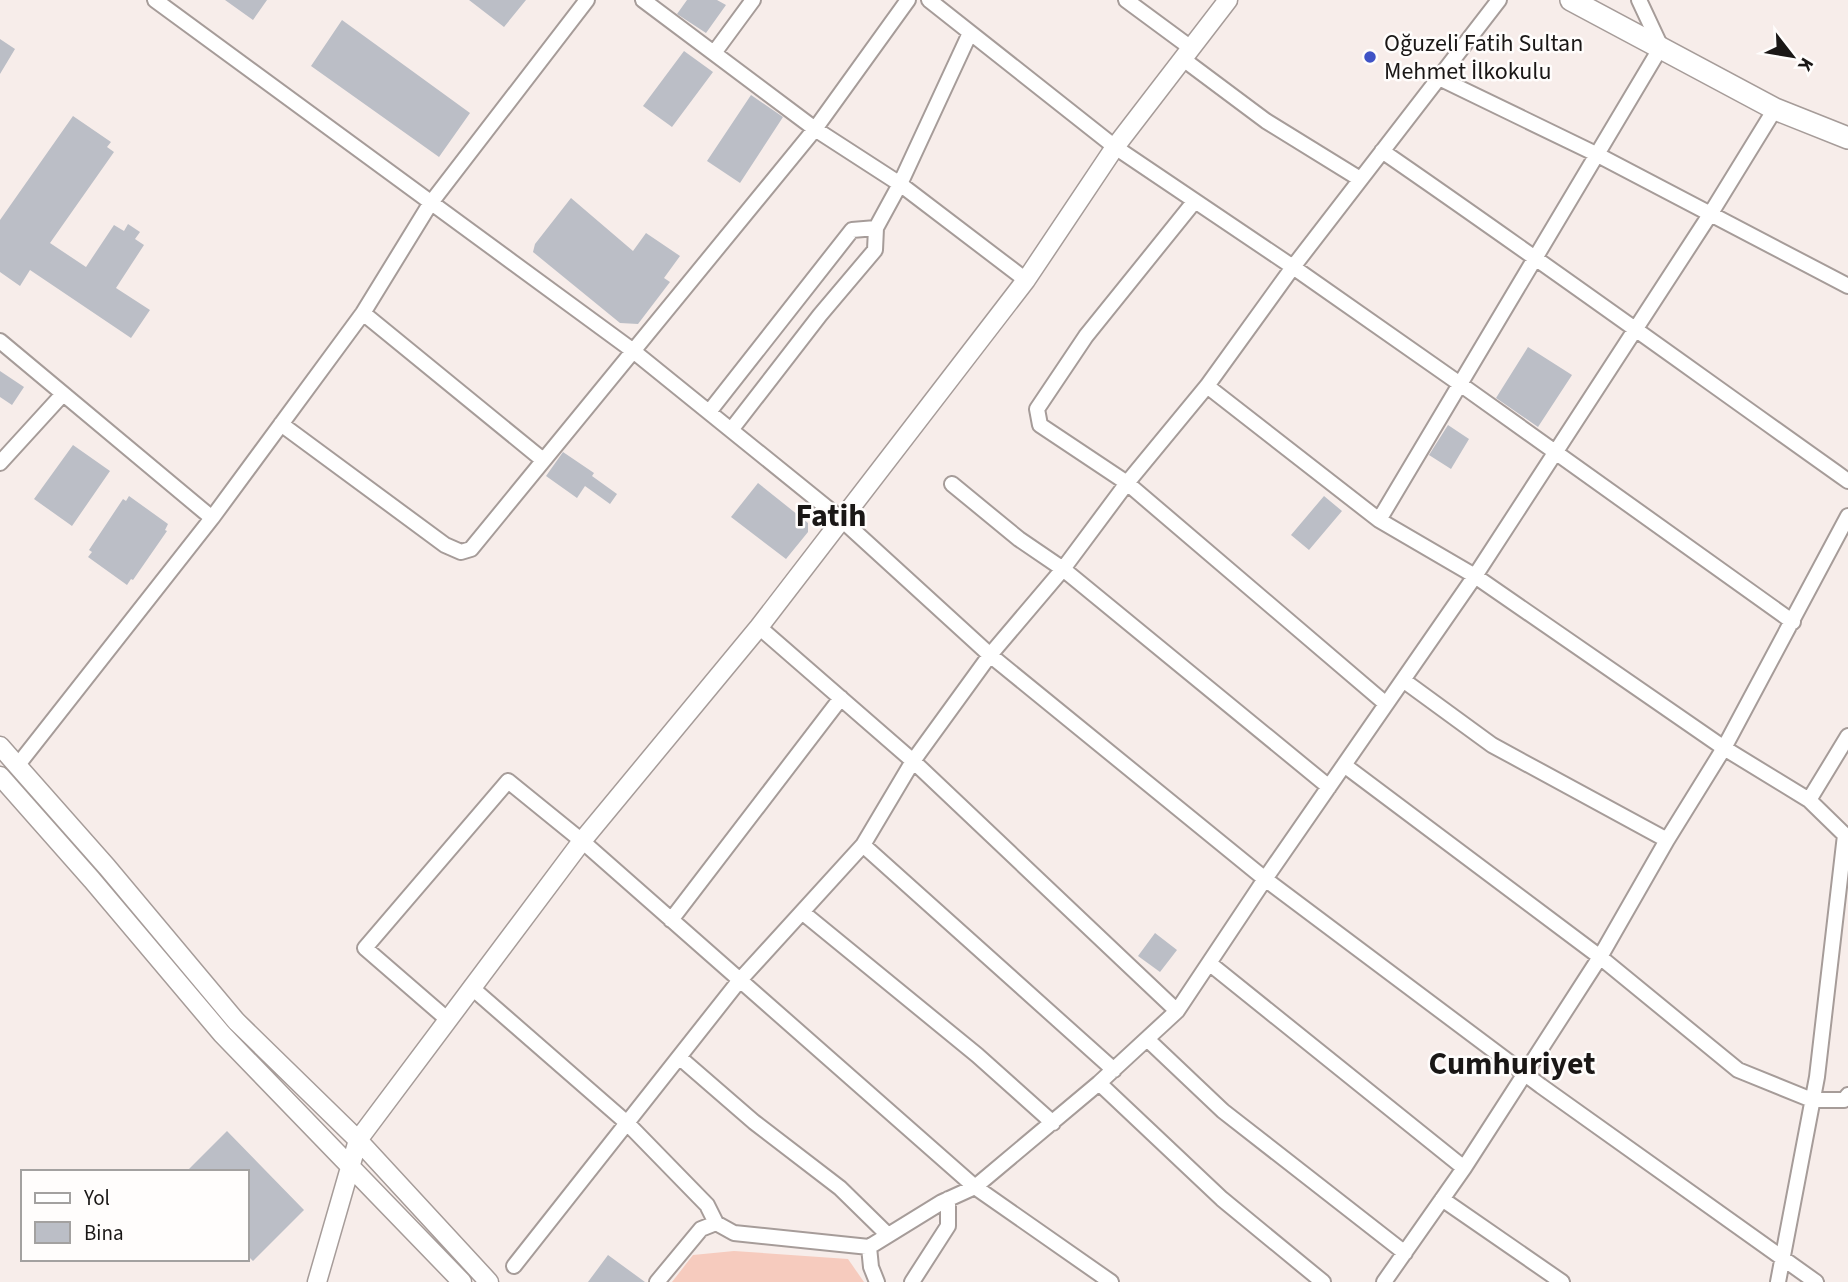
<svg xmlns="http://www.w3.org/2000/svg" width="1848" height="1282" font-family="'Source Sans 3',sans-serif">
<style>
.green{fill:#f6cbbe}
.building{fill:#bbbec6}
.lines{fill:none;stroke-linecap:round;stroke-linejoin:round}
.minor-casing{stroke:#a69c99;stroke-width:18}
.tertiary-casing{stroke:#a69c99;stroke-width:21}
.secondary-casing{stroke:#a69c99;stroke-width:24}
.minor{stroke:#fff;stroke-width:14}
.tertiary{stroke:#fff;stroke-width:18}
.secondary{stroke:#fff;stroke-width:21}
.poi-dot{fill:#3f53c6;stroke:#fffdfc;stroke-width:2.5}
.labels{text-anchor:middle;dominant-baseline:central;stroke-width:5;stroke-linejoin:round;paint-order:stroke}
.poi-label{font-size:24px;fill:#1a1716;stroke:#fffdfc;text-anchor:start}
.district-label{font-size:32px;font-weight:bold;fill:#1a1716;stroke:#fffdfc}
</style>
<rect width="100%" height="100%" fill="#f7edea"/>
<path class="green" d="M 734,1251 L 848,1259 L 864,1282 L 672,1282 L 693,1255 Z"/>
<path class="building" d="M 225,0 L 267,0 L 253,20 Z
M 469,0 L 526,0 L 504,27 Z
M 687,0 L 717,0 L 726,5 L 706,33 L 677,14 Z
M 342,20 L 470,113 L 439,157 L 311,66 Z
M 0,39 L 15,49 L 0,74 Z
M 684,51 L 713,72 L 672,127 L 643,106 Z
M 751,95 L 783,117 L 740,183 L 707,161 Z
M 73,116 L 111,142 L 107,147 L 114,152 L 50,243 L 86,267 L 114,225 L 124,231 L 128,224 L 140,232 L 135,239 L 144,245 L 116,288 L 150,310 L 131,338 L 30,270 L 20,286 L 0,272 L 0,220 Z
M 571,198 L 633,251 L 646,233 L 680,256 L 664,278 L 670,282 L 638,324 L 620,323 L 533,252 L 535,244 Z
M 1528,347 L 1572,375 L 1538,427 L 1496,398 Z
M 0,371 L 24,387 L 12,405 L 0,397 Z
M 1448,425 L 1469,439 L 1451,469 L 1429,455 Z
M 73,445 L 110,471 L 72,526 L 34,499 Z
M 563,452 L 594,473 L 592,476 L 617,494 L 610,504 L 585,486 L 577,498 L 546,476 Z
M 758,483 L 808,523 L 808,532 L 786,559 L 731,517 Z
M 129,496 L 168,524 L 165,530 L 167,531 L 133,580 L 131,579 L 127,585 L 88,557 L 92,552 L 89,550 L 123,499 L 126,501 Z
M 1324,496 L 1342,511 L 1309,550 L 1291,535 Z
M 1155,933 L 1177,950 L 1160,972 L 1138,956 Z
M 227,1131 L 304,1210 L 253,1261 L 247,1255 L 247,1172 L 186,1172 Z
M 608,1255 L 645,1282 L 588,1282 Z"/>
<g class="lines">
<g class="minor-casing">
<path id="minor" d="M 155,0 L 632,350 L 841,519 L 990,655 L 1265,879 L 1541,1086 L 1816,1282
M 643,0 L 815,129 L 900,184 L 1026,280
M 929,0 L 1115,147 L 1293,267 L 1460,384 L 1793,622
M 1126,0 L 1191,48
M 714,53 L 753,0
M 1183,59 L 1266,121 L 1360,179
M 1439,78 L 1596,154 L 1848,286
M 1382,151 C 1539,259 1693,371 1848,481
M 1194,202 L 1086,336 L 1037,409 L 1040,425 L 1127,483 L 1386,704
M 363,313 L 543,460
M 0,341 L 212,518
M 1207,386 L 1379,520 L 1475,576 L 1724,748 L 1809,800 L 1848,838
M 709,412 L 852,230 L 876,228 L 900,184 L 970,33
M 281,424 L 445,545 L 461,552 L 471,549 L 815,129 L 908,0
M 731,430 L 820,315 L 875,250 L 876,228
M 0,463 L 63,394
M 952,484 L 1019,539 L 1063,569 L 1329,787
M 1379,520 L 1661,47 L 1639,0
M 759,627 L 913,761 L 1177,1011
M 1403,680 L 1492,745 L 1667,840
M 1344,765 L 1600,957 L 1738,1070 L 1812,1100 L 1844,1100 L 1848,1095
M 17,766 L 212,518 L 363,313 L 430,204 L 587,0
M 1809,800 L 1848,736
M 863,845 L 1114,1070
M 802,912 L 977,1055 L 1053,1123
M 671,920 L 841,698
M 1209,963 L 1464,1168
M 471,987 L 627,1123 L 707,1205 L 716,1223
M 447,1019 L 365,948 L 508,781 L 582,841 L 975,1187 L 1111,1282
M 1147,1039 L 1223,1111 L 1405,1253
M 679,1057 L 754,1122 L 840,1188 L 888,1235
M 1099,1083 L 1222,1199 L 1323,1282
M 1442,1199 L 1562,1282
M 514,1266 L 739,981 L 863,845 L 913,761 L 990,655 L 1063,569 L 1127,483 L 1207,386 L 1293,267 L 1499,0
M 657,1282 L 701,1229 L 716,1223 L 734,1233 L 869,1247
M 877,1282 L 871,1267 L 869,1247 L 942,1202 L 975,1187 L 1099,1083 L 1177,1011 L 1265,879 L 1475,576 L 1711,213 L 1775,109
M 912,1282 L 948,1226 L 948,1199
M 1384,1282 L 1464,1168 L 1600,957 L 1667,840 L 1724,748 L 1848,516
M 1778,1282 L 1817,1077 L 1845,835"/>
</g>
<g class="tertiary-casing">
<path id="tertiary" d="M 0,746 L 107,867 L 236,1021 L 358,1140 L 489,1282
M 0,776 L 92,880 L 222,1034 L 462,1282
M 317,1282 L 358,1140 L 582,841 L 759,627 L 1026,280 L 1115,147 L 1228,0"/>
</g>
<g class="secondary-casing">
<path id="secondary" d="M 1571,0 L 1775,109 L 1848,138"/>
</g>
<use href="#minor" class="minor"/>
<use href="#tertiary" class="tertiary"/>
<use href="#secondary" class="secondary"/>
</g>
<circle class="poi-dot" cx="1370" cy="57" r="7"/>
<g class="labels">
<g class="poi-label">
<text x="1384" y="43">Oğuzeli Fatih Sultan<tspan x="1384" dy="28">Mehmet İlkokulu</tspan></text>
</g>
<g class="district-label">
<text x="831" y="516">Fatih</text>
<text x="1512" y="1064">Cumhuriyet</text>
</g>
</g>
<rect x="21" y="1170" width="228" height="91" fill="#fffdfc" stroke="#a3a1a0" stroke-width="2"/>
<rect x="35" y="1193" width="35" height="10" fill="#ffffff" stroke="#a3a1a0" stroke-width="2"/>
<text x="84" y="1205" font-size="21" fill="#1a1716">Yol</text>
<rect x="35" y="1222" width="35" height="21" fill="#bbbec6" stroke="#a3a1a0" stroke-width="2"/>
<text x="84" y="1240" font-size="21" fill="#1a1716">Bina</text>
<g transform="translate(1792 56) rotate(121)" stroke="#fffdfc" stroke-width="5" paint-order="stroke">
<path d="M0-5L12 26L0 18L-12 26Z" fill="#1a1716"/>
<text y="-10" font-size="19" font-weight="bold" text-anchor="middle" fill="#1a1716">K</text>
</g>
</svg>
